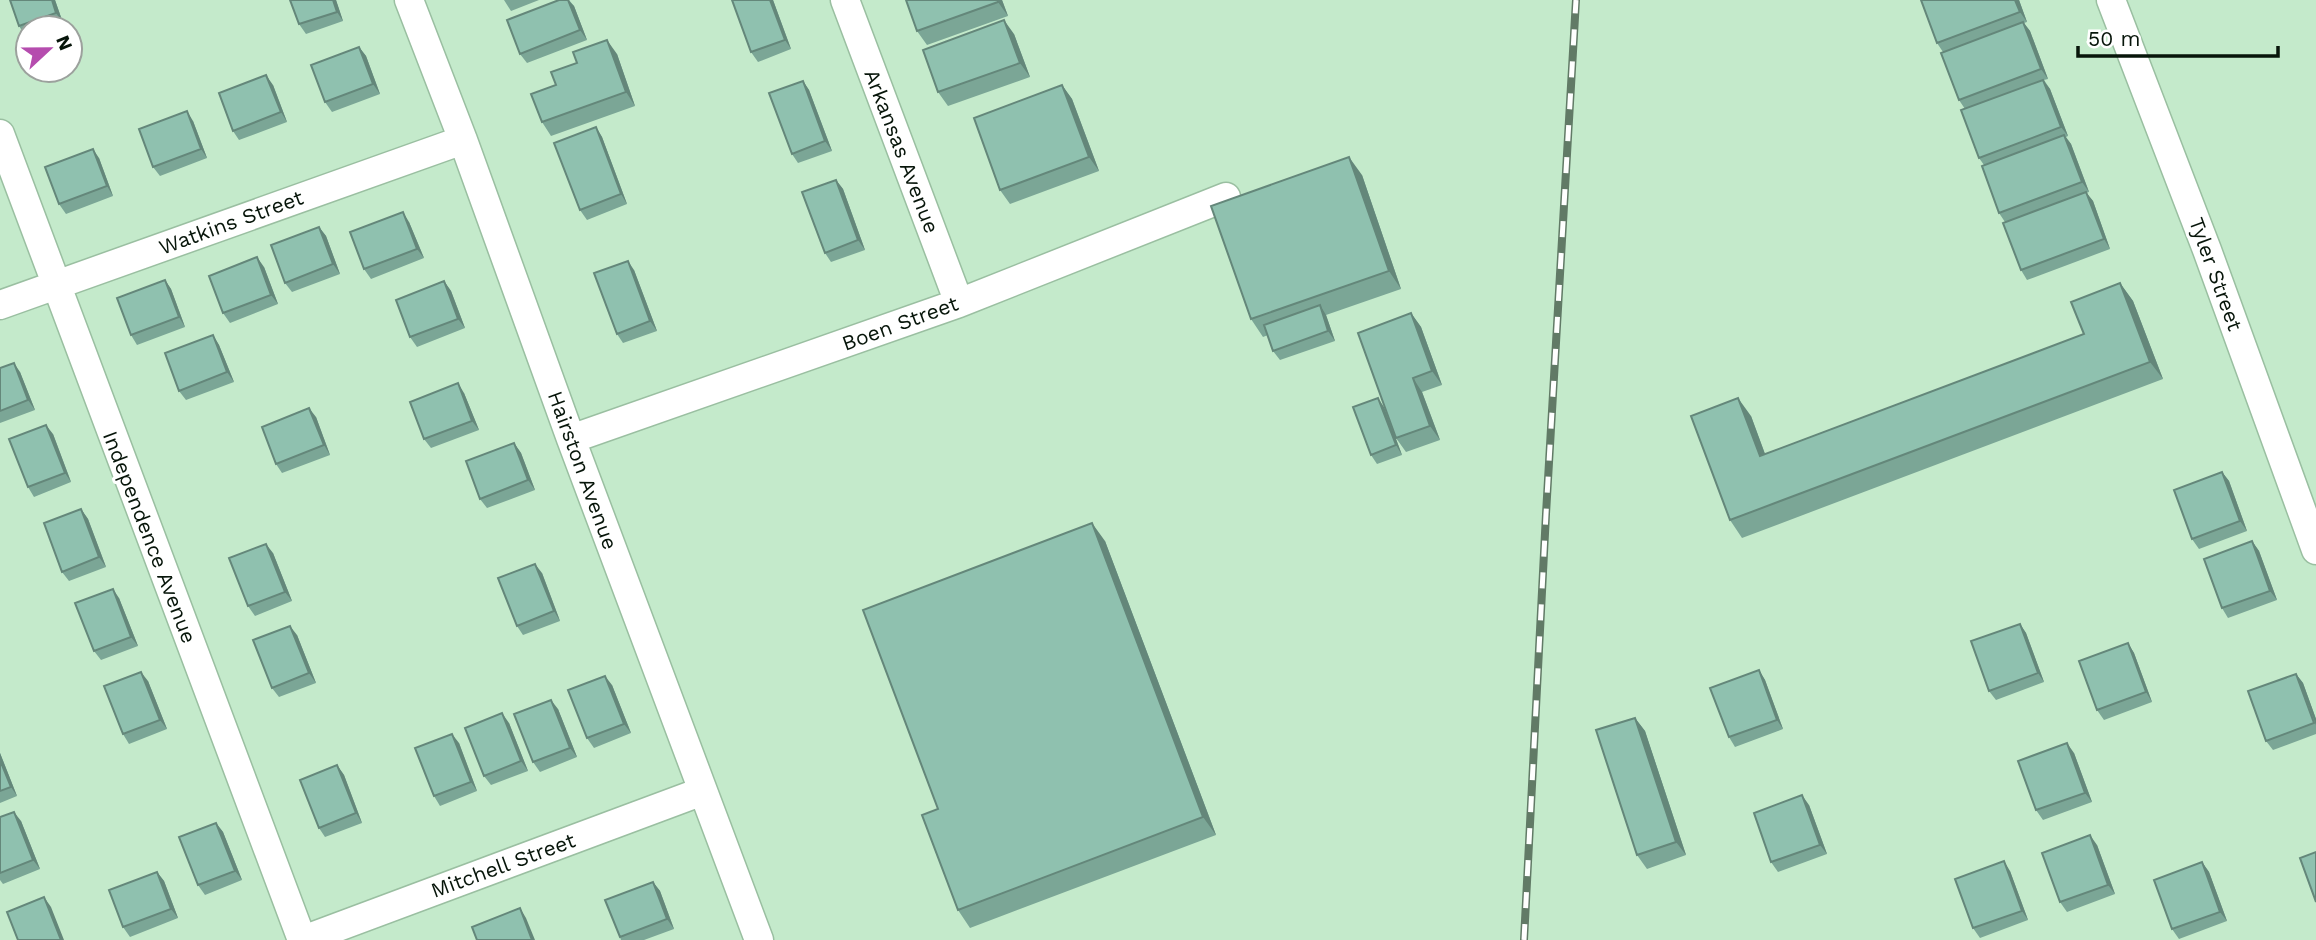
<svg xmlns="http://www.w3.org/2000/svg" width="2316" height="940" font-family="'Work Sans',sans-serif">
<style>
.lines{fill:none;stroke-linecap:round;stroke-linejoin:round}
.minor-casing{stroke:#9abfa1;stroke-width:31}
.minor{stroke:#fff;stroke-width:28}
.rail-casing{stroke:#617a66;stroke-width:8}
.rail{stroke:#fff;stroke-width:5;stroke-dasharray:16;stroke-linecap:butt}
.wall{fill:#7ba696}
.shaded-wall{fill:#64877a}
.building{fill:#8fc1af;stroke:#64877a;stroke-width:2}
.labels{text-anchor:middle;dominant-baseline:central;stroke-width:6;stroke-linejoin:round;paint-order:stroke}
.street-label{font-size:21px;fill:#07150a;stroke:#fff}
</style>
<rect width="100%" height="100%" fill="#c4eacb"/>
<g class="lines">
<g class="minor-casing">
<path id="minor" d="M 409,0 L 463,140 L 571,439 L 759,940
M 845,0 L 959,303
M 2111,0 L 2207,250 L 2316,550
M 0,134 L 302,940
M 0,305 L 463,140
M 571,439 L 959,303 L 1226,197
M 303,940 L 703,791"/>
</g>
<use href="#minor" class="minor"/>
<g class="rail-casing">
<path id="rail" d="M 1524,940 L 1546,514 L 1576,0"/>
</g>
<use href="#rail" class="rail"/>
</g>
<path class="wall" d="M 55,0 L 63,23 L 47,28 L 28,28 L 28,34 L 25,35 L 19,26 Z
M 290,0 L 336,0 L 343,21 L 306,34 L 299,24 Z
M 504,0 L 539,0 L 511,11 Z
M 559,0 L 569,0 L 574,6 L 587,40 L 527,63 L 520,54 Z
M 773,0 L 791,49 L 758,62 L 751,52 Z
M 1002,0 L 1008,16 L 927,45 L 917,31 Z
M 2019,0 L 2027,22 L 2024,23 L 2030,31 L 2048,79 L 2044,80 L 2050,89 L 2068,136 L 2066,137 L 2071,144 L 2089,192 L 2086,193 L 2093,201 L 2110,249 L 2027,280 L 2021,270 L 2005,222 L 1999,213 L 1984,165 L 1979,158 L 1965,109 L 1959,100 L 1943,52 L 1937,43 Z
M 1014,34 L 1030,77 L 948,106 L 938,92 Z
M 359,47 L 366,56 L 380,94 L 332,112 L 325,102 Z
M 617,54 L 635,106 L 551,136 L 542,122 L 556,85 Z
M 803,81 L 809,90 L 832,151 L 798,163 L 792,154 Z
M 273,85 L 287,122 L 239,140 L 233,131 Z
M 1062,85 L 1072,99 L 1099,171 L 1010,204 L 1000,190 Z
M 193,121 L 207,158 L 160,176 L 153,167 Z
M 596,127 L 602,137 L 627,204 L 587,220 L 580,210 Z
M 99,158 L 113,196 L 66,214 L 59,204 Z
M 1362,175 L 1401,289 L 1326,315 L 1335,341 L 1280,360 L 1273,351 L 1268,335 L 1263,337 L 1251,319 Z
M 836,180 L 843,189 L 865,250 L 831,262 L 825,253 Z
M 409,222 L 424,258 L 371,279 L 364,269 Z
M 319,227 L 326,236 L 340,274 L 292,292 L 285,283 Z
M 264,267 L 278,304 L 230,323 L 223,313 Z
M 634,270 L 657,331 L 623,343 L 617,334 Z
M 165,280 L 171,289 L 185,327 L 137,345 L 131,335 Z
M 444,281 L 451,291 L 465,328 L 417,347 L 410,337 Z
M 2120,283 L 2133,301 L 2163,379 L 1742,538 L 1730,520 L 1751,416 L 1765,454 L 2084,334 Z
M 1411,313 L 1421,327 L 1442,385 L 1422,392 L 1440,440 L 1406,452 L 1396,438 Z
M 213,335 L 219,345 L 234,382 L 186,400 L 179,391 Z
M 0,368 L 20,372 L 35,410 L 0,423 Z
M 464,393 L 479,430 L 431,448 L 424,439 Z
M 1384,407 L 1402,455 L 1377,464 L 1371,455 Z
M 316,417 L 330,455 L 282,473 L 276,464 Z
M 53,434 L 71,482 L 34,497 L 28,487 Z
M 514,443 L 521,453 L 535,490 L 487,508 L 480,499 Z
M 2222,472 L 2229,481 L 2247,531 L 2199,549 L 2192,539 Z
M 81,509 L 88,519 L 106,567 L 69,581 L 62,572 Z
M 1105,541 L 1216,835 L 970,928 L 958,910 L 938,809 Z
M 2252,541 L 2259,551 L 2277,600 L 2228,618 L 2222,608 Z
M 273,553 L 292,601 L 255,616 L 248,606 Z
M 542,573 L 560,621 L 523,635 L 517,626 Z
M 119,598 L 138,646 L 101,660 L 94,651 Z
M 2020,624 L 2026,633 L 2044,682 L 1996,700 L 1989,691 Z
M 297,635 L 316,683 L 279,697 L 272,688 Z
M 2128,643 L 2134,653 L 2152,702 L 2104,720 L 2097,710 Z
M 1759,670 L 1765,680 L 1783,729 L 1735,747 L 1729,737 Z
M 2296,674 L 2303,683 L 2316,719 L 2316,734 L 2273,750 L 2266,741 Z
M 148,681 L 167,729 L 129,744 L 123,734 Z
M 612,685 L 631,733 L 594,748 L 587,738 Z
M 558,709 L 577,757 L 540,772 L 533,762 Z
M 1635,718 L 1645,731 L 1686,855 L 1647,869 L 1637,855 Z
M 509,723 L 528,771 L 491,785 L 484,776 Z
M 459,743 L 477,791 L 440,806 L 434,796 Z
M 0,753 L 17,796 L 0,803 Z
M 2074,753 L 2092,802 L 2043,820 L 2036,810 Z
M 337,765 L 344,775 L 362,823 L 325,837 L 319,828 Z
M 1809,805 L 1827,854 L 1778,872 L 1771,862 Z
M 0,817 L 21,821 L 40,869 L 3,884 L 0,880 Z
M 216,823 L 223,832 L 242,880 L 205,895 L 198,885 Z
M 2097,845 L 2115,894 L 2067,912 L 2060,902 Z
M 2202,862 L 2209,872 L 2227,921 L 2179,939 L 2172,929 Z
M 2010,871 L 2028,920 L 1980,938 L 1973,928 Z
M 157,872 L 164,881 L 178,918 L 130,937 L 123,927 Z
M 653,882 L 660,891 L 674,929 L 644,940 L 621,940 L 620,937 Z"/>
<path class="shaded-wall" d="M 52,0 L 55,0 L 63,23 L 56,13 Z
M 333,0 L 336,0 L 343,21 L 337,12 Z
M 568,0 L 574,6 L 587,40 L 580,30 Z
M 770,0 L 773,0 L 791,49 L 785,40 Z
M 998,0 L 1002,0 L 1008,16 L 998,2 Z
M 2015,0 L 2019,0 L 2027,22 L 2020,12 Z
M 1004,20 L 1014,34 L 1030,77 L 1020,63 Z
M 2023,22 L 2030,31 L 2048,79 L 2041,69 Z
M 607,40 L 617,54 L 635,106 L 626,92 Z
M 359,47 L 366,56 L 380,94 L 373,84 Z
M 266,75 L 273,85 L 287,122 L 281,112 Z
M 2043,80 L 2050,89 L 2068,136 L 2061,127 Z
M 803,81 L 809,90 L 832,151 L 825,141 Z
M 1062,85 L 1072,99 L 1099,171 L 1089,157 Z
M 187,111 L 193,121 L 207,158 L 201,149 Z
M 596,127 L 602,137 L 627,204 L 621,194 Z
M 2064,135 L 2071,144 L 2089,192 L 2082,182 Z
M 93,149 L 99,158 L 113,196 L 107,186 Z
M 1349,157 L 1362,175 L 1401,289 L 1389,271 Z
M 836,180 L 843,189 L 865,250 L 858,240 Z
M 2086,192 L 2093,201 L 2110,249 L 2104,239 Z
M 403,212 L 409,222 L 424,258 L 417,249 Z
M 319,227 L 326,236 L 340,274 L 333,264 Z
M 257,257 L 264,267 L 278,304 L 271,295 Z
M 628,261 L 634,270 L 657,331 L 650,321 Z
M 165,280 L 171,289 L 185,327 L 179,317 Z
M 444,281 L 451,291 L 465,328 L 458,319 Z
M 2120,283 L 2133,301 L 2163,379 L 2150,362 Z
M 1320,305 L 1326,315 L 1335,341 L 1328,331 Z
M 1411,313 L 1421,327 L 1442,385 L 1432,371 Z
M 213,335 L 219,345 L 234,382 L 227,372 Z
M 14,363 L 20,372 L 35,410 L 28,400 Z
M 1413,378 L 1422,392 L 1440,440 L 1430,426 Z
M 458,383 L 464,393 L 479,430 L 472,421 Z
M 1378,398 L 1384,407 L 1402,455 L 1396,445 Z
M 1738,398 L 1751,416 L 1772,473 L 1760,456 Z
M 309,408 L 316,417 L 330,455 L 324,445 Z
M 46,425 L 53,434 L 71,482 L 65,473 Z
M 514,443 L 521,453 L 535,490 L 528,480 Z
M 2222,472 L 2229,481 L 2247,531 L 2240,521 Z
M 81,509 L 88,519 L 106,567 L 99,557 Z
M 1092,523 L 1105,541 L 1216,835 L 1203,817 Z
M 2252,541 L 2259,551 L 2277,600 L 2270,591 Z
M 266,544 L 273,553 L 292,601 L 285,592 Z
M 535,564 L 542,573 L 560,621 L 554,611 Z
M 113,589 L 119,598 L 138,646 L 131,637 Z
M 2020,624 L 2026,633 L 2044,682 L 2038,673 Z
M 290,626 L 297,635 L 316,683 L 309,673 Z
M 2128,643 L 2134,653 L 2152,702 L 2146,692 Z
M 1759,670 L 1765,680 L 1783,729 L 1777,720 Z
M 141,672 L 148,681 L 167,729 L 160,720 Z
M 2296,674 L 2303,683 L 2316,719 L 2316,725 Z
M 605,676 L 612,685 L 631,733 L 624,724 Z
M 551,700 L 558,709 L 577,757 L 570,748 Z
M 502,713 L 509,723 L 528,771 L 521,761 Z
M 1635,718 L 1645,731 L 1686,855 L 1676,842 Z
M 452,734 L 459,743 L 477,791 L 471,782 Z
M 2067,743 L 2074,753 L 2092,802 L 2085,793 Z
M 0,753 L 17,796 L 11,787 L 0,760 Z
M 337,765 L 344,775 L 362,823 L 356,813 Z
M 1802,795 L 1809,805 L 1827,854 L 1820,845 Z
M 14,812 L 21,821 L 40,869 L 33,860 Z
M 216,823 L 223,832 L 242,880 L 235,871 Z
M 2090,835 L 2097,845 L 2115,894 L 2108,885 Z
M 2004,861 L 2010,871 L 2028,920 L 2022,911 Z
M 2202,862 L 2209,872 L 2227,921 L 2220,912 Z
M 157,872 L 164,881 L 178,918 L 171,909 Z
M 653,882 L 660,891 L 674,929 L 667,919 Z
M 44,897 L 51,907 L 64,940 L 61,940 Z
M 520,908 L 526,918 L 535,940 L 532,940 Z"/>
<path class="building" d="M 10,0 L 52,0 L 56,13 L 19,26 Z
M 290,0 L 333,0 L 337,12 L 299,24 Z
M 559,0 L 568,0 L 580,30 L 520,54 L 507,20 Z
M 732,0 L 770,0 L 785,40 L 751,52 Z
M 906,0 L 998,0 L 998,2 L 917,31 Z
M 1921,0 L 2015,0 L 2020,12 L 1937,43 Z
M 1004,20 L 1020,63 L 938,92 L 923,50 Z
M 2023,22 L 2041,69 L 1959,100 L 1941,53 Z
M 607,40 L 626,92 L 542,122 L 531,94 L 556,85 L 551,72 L 577,63 L 573,52 Z
M 359,47 L 373,84 L 325,102 L 311,65 Z
M 266,75 L 281,112 L 233,131 L 219,93 Z
M 2043,80 L 2061,127 L 1979,158 L 1961,110 Z
M 803,81 L 825,141 L 792,154 L 769,93 Z
M 1062,85 L 1089,157 L 1000,190 L 974,118 Z
M 187,111 L 201,149 L 153,167 L 139,129 Z
M 596,127 L 621,194 L 580,210 L 554,143 Z
M 2064,135 L 2082,182 L 1999,213 L 1982,166 Z
M 93,149 L 107,186 L 59,204 L 45,167 Z
M 1349,157 L 1389,271 L 1251,319 L 1211,206 Z
M 836,180 L 858,240 L 825,253 L 802,192 Z
M 2086,192 L 2104,239 L 2021,270 L 2003,223 Z
M 403,212 L 417,249 L 364,269 L 350,232 Z
M 319,227 L 333,264 L 285,283 L 271,245 Z
M 257,257 L 271,295 L 223,313 L 209,276 Z
M 628,261 L 650,321 L 617,334 L 594,273 Z
M 165,280 L 179,317 L 131,335 L 117,298 Z
M 444,281 L 458,319 L 410,337 L 396,300 Z
M 2120,283 L 2150,362 L 1730,520 L 1691,416 L 1738,398 L 1760,456 L 2084,334 L 2071,302 Z
M 1320,305 L 1328,331 L 1273,351 L 1264,325 Z
M 1411,313 L 1432,371 L 1413,378 L 1430,426 L 1396,438 L 1358,333 Z
M 213,335 L 227,372 L 179,391 L 165,353 Z
M 14,363 L 28,400 L 0,411 L 0,368 Z
M 458,383 L 472,421 L 424,439 L 410,402 Z
M 1378,398 L 1396,445 L 1371,455 L 1353,407 Z
M 309,408 L 324,445 L 276,464 L 262,427 Z
M 46,425 L 65,473 L 28,487 L 9,439 Z
M 514,443 L 528,480 L 480,499 L 466,461 Z
M 2222,472 L 2240,521 L 2192,539 L 2174,490 Z
M 81,509 L 99,557 L 62,572 L 44,523 Z
M 1092,523 L 1203,817 L 958,910 L 922,815 L 938,809 L 863,610 Z
M 2252,541 L 2270,591 L 2222,608 L 2204,559 Z
M 266,544 L 285,592 L 248,606 L 229,558 Z
M 535,564 L 554,611 L 517,626 L 498,578 Z
M 113,589 L 131,637 L 94,651 L 75,603 Z
M 2020,624 L 2038,673 L 1989,691 L 1971,641 Z
M 290,626 L 309,673 L 272,688 L 253,640 Z
M 2128,643 L 2146,692 L 2097,710 L 2079,661 Z
M 1759,670 L 1777,720 L 1729,737 L 1710,688 Z
M 141,672 L 160,720 L 123,734 L 104,686 Z
M 2296,674 L 2314,723 L 2266,741 L 2248,691 Z
M 605,676 L 624,724 L 587,738 L 568,690 Z
M 551,700 L 570,748 L 533,762 L 514,714 Z
M 502,713 L 521,761 L 484,776 L 465,728 Z
M 1635,718 L 1676,842 L 1637,855 L 1596,730 Z
M 452,734 L 471,782 L 434,796 L 415,748 Z
M 2067,743 L 2085,793 L 2036,810 L 2018,761 Z
M 0,760 L 11,787 L 0,791 Z
M 337,765 L 356,813 L 319,828 L 300,780 Z
M 1802,795 L 1820,845 L 1771,862 L 1754,813 Z
M 14,812 L 33,860 L 0,873 L 0,817 Z
M 216,823 L 235,871 L 198,885 L 179,837 Z
M 2090,835 L 2108,885 L 2060,902 L 2042,853 Z
M 2316,852 L 2316,902 L 2300,858 Z
M 2004,861 L 2022,911 L 1973,928 L 1955,879 Z
M 2202,862 L 2220,912 L 2172,929 L 2154,880 Z
M 157,872 L 171,909 L 123,927 L 109,890 Z
M 653,882 L 667,919 L 620,937 L 605,900 Z
M 44,897 L 61,940 L 18,940 L 7,912 Z
M 520,908 L 532,940 L 477,940 L 472,927 Z"/>
<g class="labels">
<g class="street-label">
<text transform="translate(902 151) rotate(69)">Arkansas Avenue</text>
<text transform="translate(231 222) rotate(-20)">Watkins Street</text>
<text transform="translate(2216 274) rotate(70)">Tyler Street</text>
<text transform="translate(900 323) rotate(-20)">Boen Street</text>
<text transform="translate(583 470) rotate(70)">Hairston Avenue</text>
<text transform="translate(150 537) rotate(69)">Independence Avenue</text>
<text transform="translate(503 865) rotate(-20)">Mitchell Street</text>
</g>
</g>
<g transform="translate(49 49) rotate(68)"><circle r="33" fill="#ffffff" stroke="#9ca19d" stroke-width="2"/>
<path d="M0-5L12 26L0 18L-12 26Z" fill="#b54cae"/>
<text y="-10" font-size="19" font-weight="bold" text-anchor="middle" fill="#07150a">N</text>
</g>
<path d="M2078 46v10h200v-10" fill="none" stroke="#07150a" stroke-width="3.5"/>
<text x="2088" y="46" font-size="21" fill="#07150a" stroke="#ffffff" stroke-width="5" paint-order="stroke">50 m</text>
</svg>
